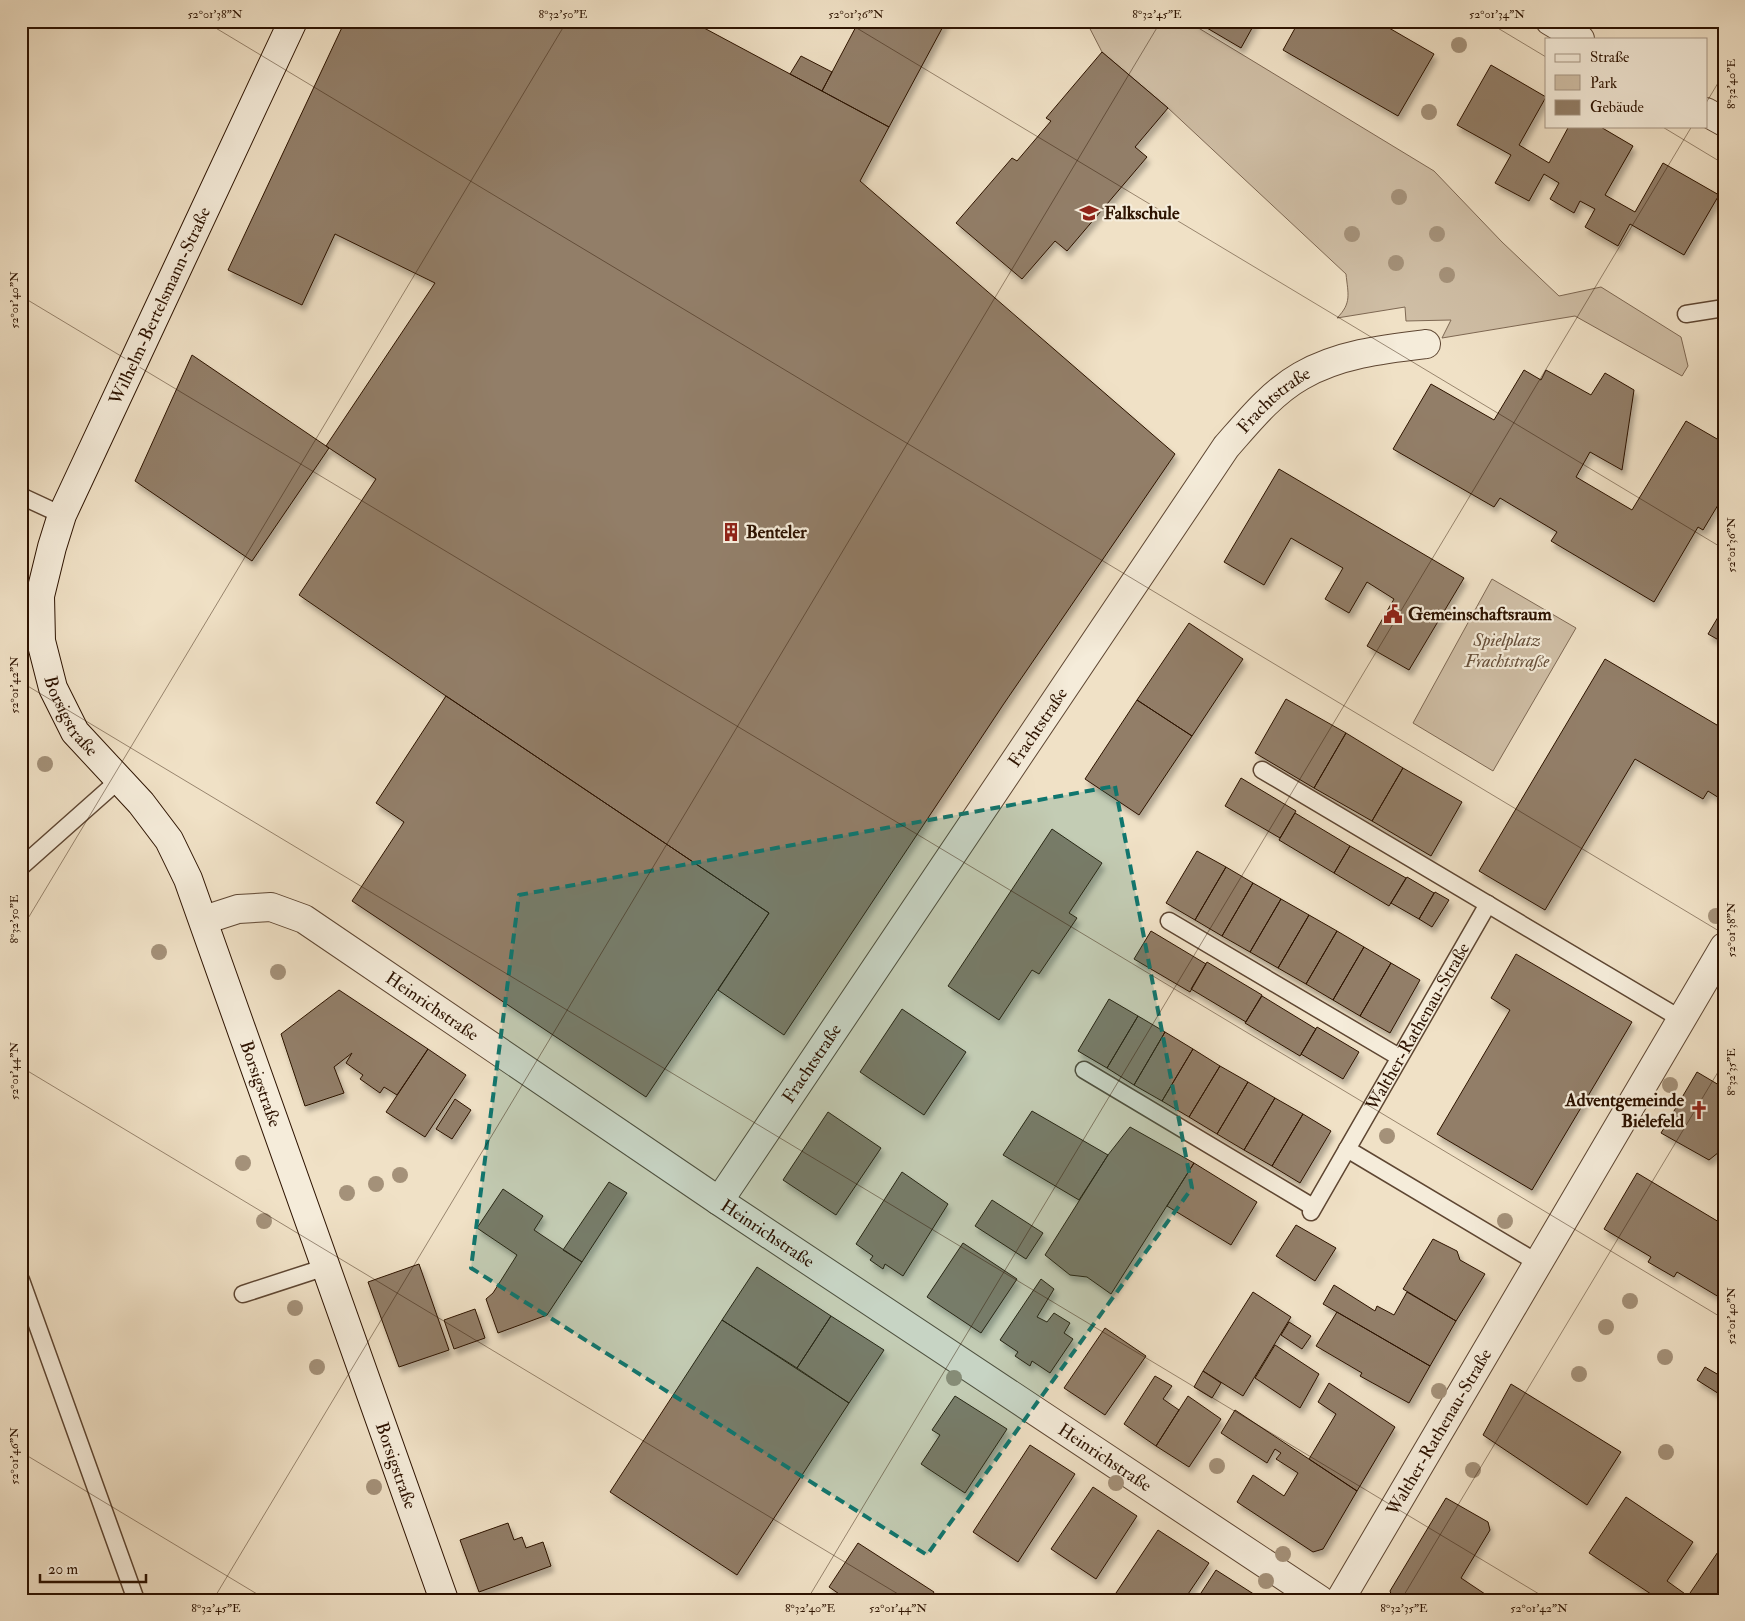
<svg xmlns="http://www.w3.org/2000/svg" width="1745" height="1621" font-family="'IM FELL Double Pica',serif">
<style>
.green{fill:#cfbea5;stroke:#7e6853}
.building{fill:#927e67;stroke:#2d1301;filter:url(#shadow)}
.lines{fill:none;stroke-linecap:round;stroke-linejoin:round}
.lane-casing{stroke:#5e4632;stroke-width:19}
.street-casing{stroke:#5e4632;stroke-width:30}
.secondary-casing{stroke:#2d1301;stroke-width:30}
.lane{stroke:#f5ecda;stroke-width:16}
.street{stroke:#f5ecda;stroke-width:28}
.secondary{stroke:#f5ecda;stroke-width:28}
.tree{fill:#a49179}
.marked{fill:#0f766e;fill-opacity:0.2;stroke:#0f766e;stroke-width:4;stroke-dasharray:10 6;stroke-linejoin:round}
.ticks{fill:none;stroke:#2d1301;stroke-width:1;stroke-opacity:0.45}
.labels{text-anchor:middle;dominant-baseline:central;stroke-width:4.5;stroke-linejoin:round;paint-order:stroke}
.poi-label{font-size:18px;font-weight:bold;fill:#2d1301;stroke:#f5ecda;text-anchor:start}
.street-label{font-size:18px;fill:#2d1301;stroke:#f5ecda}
.park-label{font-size:18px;font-style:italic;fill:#664f3a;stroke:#f5ecda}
.neatline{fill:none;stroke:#2d1301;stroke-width:2}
.ticks-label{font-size:12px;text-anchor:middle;fill:#2d1301}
</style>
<defs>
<filter id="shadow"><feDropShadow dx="3" dy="5.5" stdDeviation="2.5" flood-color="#0004"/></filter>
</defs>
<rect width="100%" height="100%" fill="#f0e1c6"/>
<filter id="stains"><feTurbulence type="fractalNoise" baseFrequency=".004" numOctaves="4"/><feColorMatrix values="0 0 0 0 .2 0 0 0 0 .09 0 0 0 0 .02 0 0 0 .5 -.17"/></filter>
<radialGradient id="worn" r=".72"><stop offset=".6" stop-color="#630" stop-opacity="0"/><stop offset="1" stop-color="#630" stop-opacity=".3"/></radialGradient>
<path class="green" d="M 1086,21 L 1187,21 L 1434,171 L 1502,242 L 1559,296 L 1601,287 L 1681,337 L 1688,366 L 1682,376 L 1575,316 L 1442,338 L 1451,320 L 1406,321 L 1405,307 L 1337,318 C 1352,303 1348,294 1346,274 L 1168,108 L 1102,52 Z
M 1492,579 L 1576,628 L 1493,771 L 1413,723 Z"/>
<path class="building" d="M 345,21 L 691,21 L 889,127 L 860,181 L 1175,454 L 1003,705 L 784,1035 L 718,990 L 769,913 L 446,696 L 299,595 L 376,479 L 326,446 L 435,283 L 335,234 L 302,305 L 228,270 Z
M 859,21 L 946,21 L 889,127 L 822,91 Z
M 1195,21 L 1256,21 L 1241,48 Z
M 1299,21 L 1377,21 L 1434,54 L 1398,116 L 1283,50 Z
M 1102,52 L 1168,108 L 1135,147 L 1147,157 L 1067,251 L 1055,241 L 1022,279 L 956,223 L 1012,158 L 1017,161 L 1051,121 L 1046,118 Z
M 801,56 L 832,72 L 822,91 L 790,74 Z
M 1491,65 L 1546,97 L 1519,145 L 1549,163 L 1569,126 L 1599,126 L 1633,146 L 1605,195 L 1635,212 L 1663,163 L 1719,195 L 1684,255 L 1630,224 L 1618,246 L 1585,227 L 1595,209 L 1580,201 L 1574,213 L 1550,199 L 1559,183 L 1544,174 L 1529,201 L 1495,183 L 1511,155 L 1457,125 Z
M 192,355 L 329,448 L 252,561 L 135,481 Z
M 1524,370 L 1541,380 L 1546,370 L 1591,395 L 1605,373 L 1634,390 L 1622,470 L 1590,452 L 1576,477 L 1632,510 L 1686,421 L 1724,443 L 1724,495 L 1703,530 L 1698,527 L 1654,602 L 1551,541 L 1557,532 L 1500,498 L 1494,507 L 1393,449 L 1431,384 L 1494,420 Z
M 1279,469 L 1464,578 L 1409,670 L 1367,646 L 1394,599 L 1367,582 L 1349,613 L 1325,599 L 1343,568 L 1291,538 L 1264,585 L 1224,562 Z
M 1724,607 L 1724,643 L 1708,634 Z
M 1189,623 L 1243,659 L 1192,736 L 1137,700 Z
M 1605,659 L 1722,728 L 1724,725 L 1724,801 L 1708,791 L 1703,799 L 1635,759 L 1545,910 L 1479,871 Z
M 446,696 L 769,913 L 646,1097 L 352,901 L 404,822 L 376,803 Z
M 1286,699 L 1346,733 L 1314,788 L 1255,753 Z
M 1137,700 L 1192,736 L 1139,815 L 1085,779 Z
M 1346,733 L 1403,768 L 1372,821 L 1314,788 Z
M 1403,768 L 1462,802 L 1431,856 L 1372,821 Z
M 1241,778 L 1296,811 L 1280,838 L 1225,806 Z
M 1295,813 L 1350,846 L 1334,873 L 1279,840 Z
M 1052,829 L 1102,863 L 1069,913 L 1077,918 L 1039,974 L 1032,970 L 999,1020 L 948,986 Z
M 1350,846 L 1406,878 L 1389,906 L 1334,873 Z
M 1197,851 L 1226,867 L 1195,920 L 1166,903 Z
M 1226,867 L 1253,883 L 1222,936 L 1195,920 Z
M 1407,877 L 1434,893 L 1419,919 L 1391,903 Z
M 1253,883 L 1281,899 L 1250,952 L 1222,936 Z
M 1435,892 L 1449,900 L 1432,927 L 1419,919 Z
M 1281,899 L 1309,915 L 1278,968 L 1250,952 Z
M 1309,915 L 1337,931 L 1306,984 L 1278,968 Z
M 1151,931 L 1206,964 L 1190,992 L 1134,959 Z
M 1337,931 L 1364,947 L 1333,1000 L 1306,984 Z
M 1364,947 L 1391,963 L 1360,1016 L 1333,1000 Z
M 1516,954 L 1632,1022 L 1532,1190 L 1437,1134 L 1510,1010 L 1491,998 Z
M 1207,962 L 1262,995 L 1246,1022 L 1191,989 Z
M 1391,963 L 1420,980 L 1390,1033 L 1360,1016 Z
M 339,990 L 428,1049 L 397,1095 L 384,1087 L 380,1093 L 360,1079 L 363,1075 L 346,1063 L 352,1053 L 334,1067 L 344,1093 L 305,1106 L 281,1034 Z
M 1262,996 L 1316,1029 L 1300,1056 L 1245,1023 Z
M 1109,999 L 1138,1016 L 1107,1068 L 1078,1051 Z
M 902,1009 L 966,1052 L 924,1115 L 860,1072 Z
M 1138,1016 L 1165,1032 L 1134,1085 L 1107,1068 Z
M 1317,1027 L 1359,1052 L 1343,1079 L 1301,1054 Z
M 1165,1032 L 1193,1049 L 1162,1101 L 1134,1085 Z
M 428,1049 L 466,1075 L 425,1137 L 386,1112 Z
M 1193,1049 L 1220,1066 L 1189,1117 L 1162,1101 Z
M 1220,1066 L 1248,1082 L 1217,1134 L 1189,1117 Z
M 1697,1072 L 1724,1088 L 1724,1155 L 1719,1152 L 1709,1160 L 1661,1133 Z
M 1248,1082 L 1275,1098 L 1244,1150 L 1217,1134 Z
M 1275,1098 L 1303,1114 L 1272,1166 L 1244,1150 Z
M 455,1099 L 471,1110 L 452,1139 L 436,1129 Z
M 1032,1111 L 1108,1155 L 1079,1200 L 1003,1155 Z
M 828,1112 L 881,1148 L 836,1215 L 783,1180 Z
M 1303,1114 L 1331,1131 L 1300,1183 L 1272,1166 Z
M 1130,1127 L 1194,1163 L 1111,1294 L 1087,1277 L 1070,1275 L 1045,1255 L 1108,1155 Z
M 1194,1163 L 1257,1202 L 1231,1245 L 1167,1206 Z
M 902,1172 L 948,1204 L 903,1276 L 885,1264 L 883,1269 L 870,1260 L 873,1256 L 856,1244 Z
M 1637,1173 L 1724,1225 L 1724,1300 L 1677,1272 L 1674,1277 L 1648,1262 L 1651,1257 L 1604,1229 Z
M 609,1182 L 627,1193 L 582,1262 L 563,1250 Z
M 503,1189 L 543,1216 L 534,1230 L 582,1262 L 547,1315 L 498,1333 L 486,1299 L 493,1293 L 517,1255 L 477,1228 Z
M 992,1200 L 1043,1233 L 1026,1259 L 975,1226 Z
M 1296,1225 L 1336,1248 L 1315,1281 L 1276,1256 Z
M 1433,1239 L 1457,1251 L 1460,1260 L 1485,1274 L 1456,1321 L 1403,1289 Z
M 963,1243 L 1017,1279 L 981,1333 L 927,1297 Z
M 419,1264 L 449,1350 L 399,1367 L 368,1282 Z
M 757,1267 L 831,1316 L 797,1368 L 722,1320 Z
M 1041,1279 L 1054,1289 L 1037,1317 L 1047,1322 L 1054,1313 L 1070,1323 L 1064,1333 L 1073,1339 L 1050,1373 L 1032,1361 L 1030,1366 L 1015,1356 L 1018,1352 L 1000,1340 Z
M 1334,1285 L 1375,1311 L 1377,1306 L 1394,1315 L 1407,1292 L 1456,1321 L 1430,1366 L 1323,1304 Z
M 1253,1292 L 1291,1317 L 1243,1396 L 1203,1371 Z
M 475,1309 L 485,1338 L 454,1349 L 444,1320 Z
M 1337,1312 L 1430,1366 L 1409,1403 L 1360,1376 L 1362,1373 L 1316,1346 Z
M 831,1316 L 884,1350 L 849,1403 L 797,1368 Z
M 722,1320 L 849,1403 L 737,1575 L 610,1492 Z
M 1289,1322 L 1311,1336 L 1302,1349 L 1281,1335 Z
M 1105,1328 L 1146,1356 L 1105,1415 L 1064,1388 Z
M 1275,1345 L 1319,1374 L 1300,1408 L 1255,1378 Z
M 1705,1367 L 1724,1378 L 1724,1397 L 1697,1380 Z
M 1203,1371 L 1221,1383 L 1212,1398 L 1194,1387 Z
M 1155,1376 L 1172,1386 L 1163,1399 L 1179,1410 L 1156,1446 L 1124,1424 Z
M 1329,1383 L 1395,1427 L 1357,1491 L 1309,1459 L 1336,1414 L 1318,1402 Z
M 1511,1384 L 1621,1452 L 1587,1505 L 1483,1435 Z
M 955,1396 L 1007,1429 L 965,1493 L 921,1464 L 940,1435 L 932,1430 Z
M 1188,1396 L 1221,1419 L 1189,1467 L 1156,1446 Z
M 1235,1410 L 1357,1491 L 1323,1549 L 1313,1552 L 1237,1502 L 1253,1475 L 1284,1496 L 1298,1473 L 1276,1459 L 1281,1453 L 1275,1449 L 1267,1463 L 1221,1433 Z
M 1030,1445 L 1075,1474 L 1018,1562 L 973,1532 Z
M 1093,1487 L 1137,1516 L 1096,1579 L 1051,1549 Z
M 1626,1497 L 1693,1542 L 1667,1581 L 1688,1596 L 1724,1543 L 1724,1600 L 1660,1600 L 1589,1553 Z
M 1446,1498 L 1488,1522 L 1490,1530 L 1461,1578 L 1494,1600 L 1393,1600 L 1390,1591 Z
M 508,1523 L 514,1540 L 522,1537 L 526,1548 L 543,1542 L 551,1566 L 479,1592 L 460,1540 Z
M 1158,1530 L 1209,1563 L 1184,1600 L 1124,1600 L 1125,1598 L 1116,1593 Z
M 858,1543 L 934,1592 L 929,1600 L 848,1600 L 829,1587 Z
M 1216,1570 L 1263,1600 L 1209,1600 L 1201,1593 Z"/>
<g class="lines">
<g class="lane-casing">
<g id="lane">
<path d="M 1686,314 L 1724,308"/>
<path d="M 21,496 L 62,515"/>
<path d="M 1262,770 L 1681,1019"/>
<path d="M 21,867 L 119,780"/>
<path d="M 1169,921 L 1399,1057"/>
<path d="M 1084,1070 L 1313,1207"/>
<path d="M 1347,1149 L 1538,1263"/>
<path id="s1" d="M 1311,1212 L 1488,904"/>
<path d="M 21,1280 L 136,1600"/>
<path d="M 243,1294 L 326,1267"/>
</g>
</g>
<g class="street-casing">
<g id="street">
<path d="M 1550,21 L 1580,39"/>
<path d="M 1706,112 L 1724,122"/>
<path id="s2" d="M 204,920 L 238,909 L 271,907 L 304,919 L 719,1201 L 1320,1600"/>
<path id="s3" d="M 719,1201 L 1226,447 C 1248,422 1271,393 1301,376 C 1339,354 1384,349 1426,344"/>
<path id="s4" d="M 1340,1600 L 1724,947"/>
</g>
</g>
<g class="secondary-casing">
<g id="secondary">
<path id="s5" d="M 293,21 L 62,515 L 52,547 L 40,596 L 41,641 L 53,688 L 75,732 L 141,803 L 169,840 L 188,879 L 444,1600"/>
</g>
</g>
<use href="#lane" class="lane"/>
<use href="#street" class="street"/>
<use href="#secondary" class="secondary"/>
</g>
<g class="tree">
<circle cx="1459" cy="45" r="8"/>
<circle cx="1429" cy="112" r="8"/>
<circle cx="1399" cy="197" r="8"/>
<circle cx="1352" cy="234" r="8"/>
<circle cx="1437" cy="234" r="8"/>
<circle cx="1396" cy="263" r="8"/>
<circle cx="1447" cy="275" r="8"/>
<circle cx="45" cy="764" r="8"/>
<circle cx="1716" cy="916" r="8"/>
<circle cx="159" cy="952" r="8"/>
<circle cx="278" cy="972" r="8"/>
<circle cx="1670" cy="1085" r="8"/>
<circle cx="1387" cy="1136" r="8"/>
<circle cx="243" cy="1163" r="8"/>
<circle cx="400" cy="1175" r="8"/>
<circle cx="376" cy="1184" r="8"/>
<circle cx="347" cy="1193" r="8"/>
<circle cx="264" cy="1221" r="8"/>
<circle cx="1505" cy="1221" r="8"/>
<circle cx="1630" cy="1301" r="8"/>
<circle cx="295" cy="1308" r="8"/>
<circle cx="1606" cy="1327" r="8"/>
<circle cx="1665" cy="1357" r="8"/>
<circle cx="317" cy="1367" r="8"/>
<circle cx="1579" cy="1374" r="8"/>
<circle cx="954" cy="1378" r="8"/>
<circle cx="1439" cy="1391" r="8"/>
<circle cx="1666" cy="1452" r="8"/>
<circle cx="1217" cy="1466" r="8"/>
<circle cx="1473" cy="1470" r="8"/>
<circle cx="1116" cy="1483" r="8"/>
<circle cx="374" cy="1487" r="8"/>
<circle cx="1283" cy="1554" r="8"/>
<circle cx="1266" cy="1581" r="8"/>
</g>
<path class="marked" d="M 1115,786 L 1192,1188 L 927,1555 L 471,1268 L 519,895 Z"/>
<path class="ticks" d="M 204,21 L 1724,934M 845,21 L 1724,549M 1486,21 L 1546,57M 1706,103 L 1724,73M 1661,126 L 1724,164M 21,296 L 1724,1319M 21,682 L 1549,1600M 21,930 L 567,21M 21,1067 L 908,1600M 21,1452 L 267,1600M 213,1600 L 1161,21M 807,1600 L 1692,126M 1401,1600 L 1724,1062"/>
<defs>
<g id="school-bare" transform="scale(1.5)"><path d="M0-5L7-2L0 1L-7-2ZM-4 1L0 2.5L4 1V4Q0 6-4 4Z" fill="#8f2418" stroke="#f5ecda" stroke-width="2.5" paint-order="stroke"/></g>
<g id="building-bare" transform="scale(1.5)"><path d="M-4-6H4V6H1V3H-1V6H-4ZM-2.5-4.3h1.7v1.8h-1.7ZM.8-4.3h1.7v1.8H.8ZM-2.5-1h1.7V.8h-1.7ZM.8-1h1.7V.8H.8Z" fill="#8f2418" stroke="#f5ecda" stroke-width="2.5" paint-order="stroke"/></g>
<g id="civic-bare" transform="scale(1.5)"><path d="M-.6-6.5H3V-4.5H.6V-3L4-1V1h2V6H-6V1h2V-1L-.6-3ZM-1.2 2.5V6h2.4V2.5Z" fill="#8f2418" stroke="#f5ecda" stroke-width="2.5" paint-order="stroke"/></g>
<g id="church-bare" transform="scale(1.5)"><path d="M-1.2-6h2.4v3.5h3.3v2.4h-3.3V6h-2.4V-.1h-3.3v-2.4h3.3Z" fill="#8f2418" stroke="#f5ecda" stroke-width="2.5" paint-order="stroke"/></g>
</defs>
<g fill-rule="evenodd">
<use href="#school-bare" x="1089" y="213"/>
<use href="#building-bare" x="731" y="532"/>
<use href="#civic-bare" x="1393" y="614"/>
<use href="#church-bare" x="1699" y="1110"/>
</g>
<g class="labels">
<g class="poi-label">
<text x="1104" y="213">Falkschule</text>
<text x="746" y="532">Benteler</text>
<text x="1408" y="614">Gemeinschaftsraum</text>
<text x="1684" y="1100" text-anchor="end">Adventgemeinde<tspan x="1684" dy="21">Bielefeld</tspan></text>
</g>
<g class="street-label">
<text transform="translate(160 306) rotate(-65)">Wilhelm-Bertelsmann-Straße</text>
<text stroke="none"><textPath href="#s3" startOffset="976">Frachtstraße</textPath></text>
<text stroke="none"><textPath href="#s5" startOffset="756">Borsigstraße</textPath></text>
<text stroke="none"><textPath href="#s3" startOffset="571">Frachtstraße</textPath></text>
<text stroke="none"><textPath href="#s2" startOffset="259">Heinrichstraße</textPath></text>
<text stroke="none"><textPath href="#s1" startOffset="214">Walther-Rathenau-Straße</textPath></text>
<text stroke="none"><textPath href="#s3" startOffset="166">Frachtstraße</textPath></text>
<text stroke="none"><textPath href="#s5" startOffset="1176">Borsigstraße</textPath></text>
<text stroke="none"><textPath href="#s2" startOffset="664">Heinrichstraße</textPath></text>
<text stroke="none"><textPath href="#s4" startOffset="195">Walther-Rathenau-Straße</textPath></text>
<text stroke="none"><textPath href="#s2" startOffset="1069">Heinrichstraße</textPath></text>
<text stroke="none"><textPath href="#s5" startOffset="1581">Borsigstraße</textPath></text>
</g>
<g class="park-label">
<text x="1507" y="640">Spielplatz<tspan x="1507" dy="21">Frachtstraße</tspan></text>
</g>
</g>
<rect width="1745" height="1621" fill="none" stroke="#f0e1c6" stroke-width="55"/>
<rect x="1545" y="38" width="162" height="90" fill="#f5ecda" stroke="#a59583"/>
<rect x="1555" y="54" width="25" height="8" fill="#f5ecda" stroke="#a59583"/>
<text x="1590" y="62" font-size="15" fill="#2d1301">Straße</text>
<rect x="1555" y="75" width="25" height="15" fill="#cfbea5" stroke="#a59583"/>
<text x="1590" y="88" font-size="15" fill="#2d1301">Park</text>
<rect x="1555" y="100" width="25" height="15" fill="#927e67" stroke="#a59583"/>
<text x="1590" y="112" font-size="15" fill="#2d1301">Gebäude</text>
<path d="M40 1574v8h106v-8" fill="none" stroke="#2d1301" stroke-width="2.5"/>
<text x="48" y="1574" font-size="15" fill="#2d1301" stroke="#f5ecda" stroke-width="4" paint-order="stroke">20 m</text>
<rect x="28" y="28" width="1690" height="1566" class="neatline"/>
<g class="ticks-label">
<text x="215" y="18">52°01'38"N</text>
<text x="563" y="18">8°32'50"E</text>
<text x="856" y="18">52°01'36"N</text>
<text x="1157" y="18">8°32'45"E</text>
<text x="1497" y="18">52°01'34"N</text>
<text transform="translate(1731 84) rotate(-90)" y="4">8°32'40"E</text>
<text transform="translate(14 300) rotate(-90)" y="4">52°01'40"N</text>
<text transform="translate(1731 545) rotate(-90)" y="4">52°01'36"N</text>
<text transform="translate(14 685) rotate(-90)" y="4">52°01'42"N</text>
<text transform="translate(14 919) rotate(-90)" y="4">8°32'50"E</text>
<text transform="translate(1731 930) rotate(-90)" y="4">52°01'38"N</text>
<text transform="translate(14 1071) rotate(-90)" y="4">52°01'44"N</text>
<text transform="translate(1731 1072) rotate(-90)" y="4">8°32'35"E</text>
<text transform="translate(1731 1316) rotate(-90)" y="4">52°01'40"N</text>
<text transform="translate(14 1456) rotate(-90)" y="4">52°01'46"N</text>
<text x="216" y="1612">8°32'45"E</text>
<text x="810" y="1612">8°32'40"E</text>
<text x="898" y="1612">52°01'44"N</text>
<text x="1404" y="1612">8°32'35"E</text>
<text x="1539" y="1612">52°01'42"N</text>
</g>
<rect width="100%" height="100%" filter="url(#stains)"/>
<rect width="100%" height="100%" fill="url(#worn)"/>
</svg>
